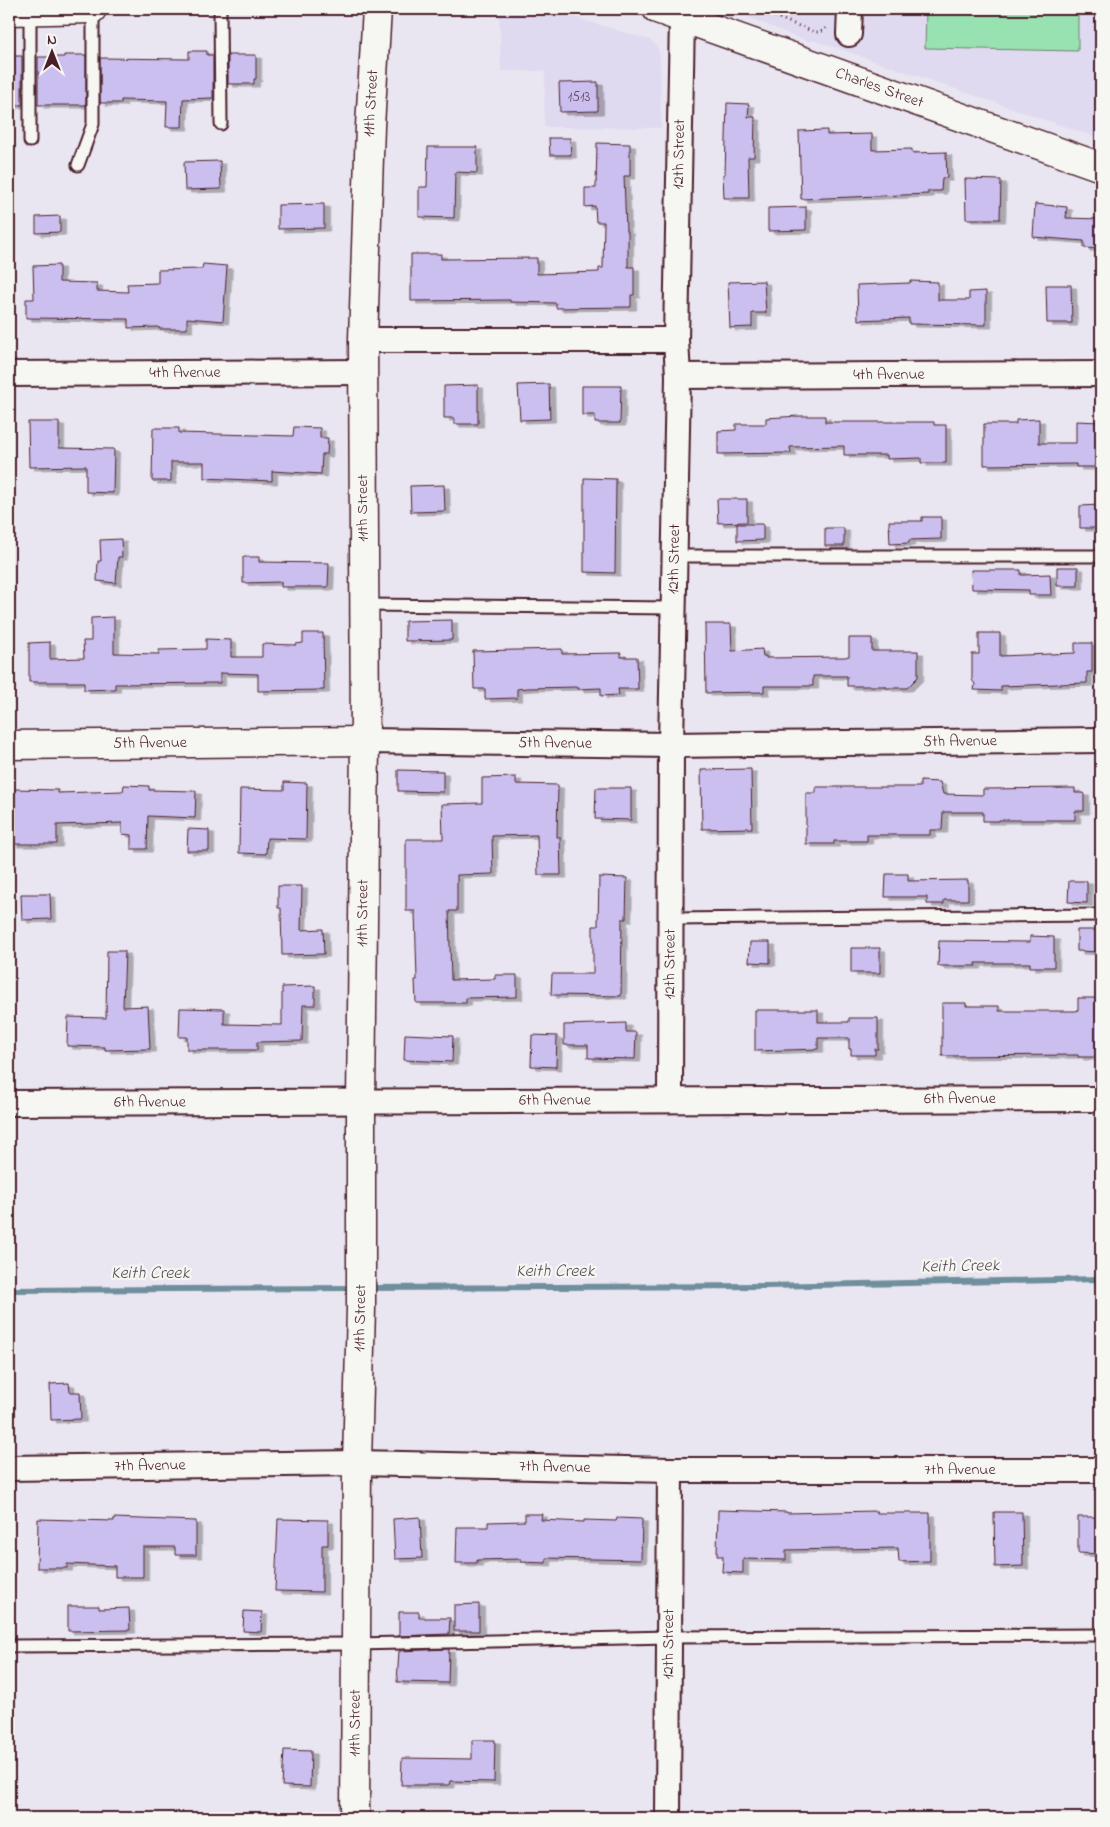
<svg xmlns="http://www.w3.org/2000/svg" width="1110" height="1827" font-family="'Indie Flower',sans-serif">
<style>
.built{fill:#e0daf1}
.green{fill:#98e2b1;stroke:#71806e}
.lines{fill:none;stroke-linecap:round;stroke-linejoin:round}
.stream{stroke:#708f9c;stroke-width:6}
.building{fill:#cbbff0;stroke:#4a1f2b;filter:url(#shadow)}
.lane-casing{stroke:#4a1f2b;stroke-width:15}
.street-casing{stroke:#4a1f2b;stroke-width:28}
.secondary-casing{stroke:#4a1f2b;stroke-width:31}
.path{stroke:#4a1f2b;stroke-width:3;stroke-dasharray:1 4;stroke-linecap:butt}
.lane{stroke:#f6f6f2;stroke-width:11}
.street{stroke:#f6f6f2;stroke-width:24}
.secondary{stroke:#f6f6f2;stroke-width:28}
.labels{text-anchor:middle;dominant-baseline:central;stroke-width:4.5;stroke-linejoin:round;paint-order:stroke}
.number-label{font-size:14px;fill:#6a475c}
.street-label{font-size:16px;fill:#4a1f2b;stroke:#f6f6f2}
.water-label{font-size:18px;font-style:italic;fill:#5a4e5a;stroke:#f6f6f2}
</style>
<defs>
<filter id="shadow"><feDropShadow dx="5.5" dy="3" stdDeviation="0" flood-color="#0004"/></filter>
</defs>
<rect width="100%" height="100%" fill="#e9e6f1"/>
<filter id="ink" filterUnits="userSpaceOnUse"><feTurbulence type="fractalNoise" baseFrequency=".02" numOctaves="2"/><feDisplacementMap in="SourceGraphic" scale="10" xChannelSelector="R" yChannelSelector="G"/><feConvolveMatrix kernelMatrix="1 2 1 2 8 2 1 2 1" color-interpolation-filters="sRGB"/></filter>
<g filter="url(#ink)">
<path class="built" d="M 729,9 L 1101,9 L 1101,139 L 816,41 L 808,41 L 796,37 Z
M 499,12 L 549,14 L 577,18 L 650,40 L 657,46 L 660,56 L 661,128 L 544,127 L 545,71 L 501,71 Z"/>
<path class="green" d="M 926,9 L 1078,9 L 1078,51 L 925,48 Z"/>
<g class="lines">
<path class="stream" d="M 368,1288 L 767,1286 L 1101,1279
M 9,1290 L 355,1288"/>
</g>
<path class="building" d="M 189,51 L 207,51 L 207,55 L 213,55 L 213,98 L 183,99 L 182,127 L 166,127 L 167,101 L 121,100 L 121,103 L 100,103 L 100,58 L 189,59 Z
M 64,55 L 86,55 L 86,105 L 38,105 L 38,57 L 64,57 Z
M 228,55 L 256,55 L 256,79 L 254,79 L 254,84 L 228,84 Z
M 9,56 L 22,56 L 22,105 L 9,105 Z
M 598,82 L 598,111 L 560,112 L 559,83 Z
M 727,103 L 749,104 L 748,117 L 755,117 L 754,157 L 748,157 L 749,198 L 724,198 L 723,174 L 725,174 Z
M 827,130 L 827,135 L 872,134 L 872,150 L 912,149 L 912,153 L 946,152 L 947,178 L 942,178 L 941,191 L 928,191 L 928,194 L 801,199 L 799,131 Z
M 549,138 L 570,138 L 571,155 L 550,155 Z
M 597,143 L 630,144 L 630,176 L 624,176 L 626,231 L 628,231 L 628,267 L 634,267 L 634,295 L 631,295 L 631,307 L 556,308 L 556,303 L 510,302 L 510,300 L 411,301 L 411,254 L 441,254 L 441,259 L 537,258 L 537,274 L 599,272 L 599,268 L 603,268 L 604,222 L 596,222 L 595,206 L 585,207 L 585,188 L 596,188 Z
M 428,147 L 477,147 L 477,173 L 455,172 L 454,218 L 419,217 L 419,187 L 427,187 Z
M 220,161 L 221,189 L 185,190 L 184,162 Z
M 965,179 L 1001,180 L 1000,219 L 966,219 Z
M 324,204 L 324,228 L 278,229 L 278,205 Z
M 1035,204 L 1067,207 L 1066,218 L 1101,219 L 1101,249 L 1084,248 L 1084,241 L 1033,237 Z
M 806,207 L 806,230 L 768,231 L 768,208 Z
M 60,216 L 60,232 L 36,233 L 36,217 Z
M 203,264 L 227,266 L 223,321 L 187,318 L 187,329 L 159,329 L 159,327 L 128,328 L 128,319 L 26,318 L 26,299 L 34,299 L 33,266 L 59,265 L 59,282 L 97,283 L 97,291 L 128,292 L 127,284 L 158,283 L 158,270 L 202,269 Z
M 764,281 L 766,313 L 752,313 L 752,327 L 730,328 L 728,282 Z
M 910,281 L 938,282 L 938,300 L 969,300 L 969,292 L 986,291 L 986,325 L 909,324 L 909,318 L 858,320 L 857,285 L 910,283 Z
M 1046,285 L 1071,285 L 1072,323 L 1047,323 Z
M 549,384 L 550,419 L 520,420 L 518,385 Z
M 478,385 L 478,424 L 454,424 L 454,418 L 444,418 L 444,386 Z
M 582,386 L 621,386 L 620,423 L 595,423 L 595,415 L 582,415 Z
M 799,416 L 825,416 L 825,422 L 934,422 L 934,425 L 946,425 L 946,463 L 921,463 L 921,458 L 887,459 L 887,455 L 844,455 L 844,446 L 790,447 L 791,453 L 718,454 L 718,431 L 736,430 L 736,424 L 766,424 L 766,418 Z
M 1039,419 L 1039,443 L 1076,443 L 1076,421 L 1101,422 L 1101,467 L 1076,467 L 1076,464 L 984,465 L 984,424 L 1016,424 L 1016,420 Z
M 28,422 L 59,422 L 59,448 L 114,449 L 113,493 L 86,492 L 86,466 L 29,467 Z
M 294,427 L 320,428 L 320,438 L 328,438 L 327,454 L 322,454 L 321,474 L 272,471 L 272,481 L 204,478 L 204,462 L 171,462 L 171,481 L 152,481 L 153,428 L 179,428 L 179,433 L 293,436 Z
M 584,478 L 616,479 L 615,573 L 584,572 Z
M 444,485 L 445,511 L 411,512 L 410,486 Z
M 717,499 L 747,499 L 747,522 L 718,523 Z
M 1101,505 L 1101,528 L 1080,528 L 1080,506 Z
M 922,517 L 941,517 L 941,539 L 909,540 L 909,543 L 890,544 L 889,521 L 922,521 Z
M 737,524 L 763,524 L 763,540 L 737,541 Z
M 825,528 L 844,528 L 844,546 L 825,546 Z
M 121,539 L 122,557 L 118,557 L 116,583 L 97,581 L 98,561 L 101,561 L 100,540 Z
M 243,557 L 259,557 L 259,562 L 329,563 L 328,587 L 281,587 L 281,582 L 243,583 Z
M 1057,567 L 1078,567 L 1078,586 L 1057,586 Z
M 971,570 L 1021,570 L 1021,575 L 1050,574 L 1051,595 L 1029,595 L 1029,590 L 972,589 Z
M 114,617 L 114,653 L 159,654 L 159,650 L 206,649 L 206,639 L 231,640 L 231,657 L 262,657 L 262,644 L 296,645 L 296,644 L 303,643 L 303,633 L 323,633 L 324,690 L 258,691 L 258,674 L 220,673 L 220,683 L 115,684 L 115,689 L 84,690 L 84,682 L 29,682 L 29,643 L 50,642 L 50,659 L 84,658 L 83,641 L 91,641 L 91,618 Z
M 452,620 L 452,640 L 405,641 L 405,621 Z
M 705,624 L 731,624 L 732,651 L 762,649 L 763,656 L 766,656 L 766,658 L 845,657 L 849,656 L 849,638 L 872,638 L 872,651 L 918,651 L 918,677 L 907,688 L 886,688 L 886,686 L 847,686 L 847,676 L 813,676 L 813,686 L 764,686 L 764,692 L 706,693 Z
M 979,633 L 1000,633 L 1000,656 L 1075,653 L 1075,643 L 1092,643 L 1092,672 L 1087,672 L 1087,683 L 1001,686 L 1001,691 L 974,690 L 975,684 L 972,680 L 972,654 L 979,654 Z
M 562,649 L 562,654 L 621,653 L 621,657 L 637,657 L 638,689 L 618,689 L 619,695 L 601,696 L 601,688 L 578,689 L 578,687 L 528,688 L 517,689 L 517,698 L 485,699 L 485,689 L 474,689 L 473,651 Z
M 751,769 L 752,828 L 702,829 L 701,770 Z
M 398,770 L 443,771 L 443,792 L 398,791 Z
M 516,777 L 516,784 L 558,785 L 557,837 L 560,837 L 561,875 L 538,875 L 537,835 L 492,836 L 493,874 L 457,875 L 457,911 L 449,911 L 451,980 L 495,979 L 495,975 L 517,975 L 517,997 L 466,998 L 466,1003 L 416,1003 L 415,980 L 417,980 L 415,911 L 406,911 L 406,839 L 443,839 L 442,804 L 482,803 L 482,778 Z
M 920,781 L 940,782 L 943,794 L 983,795 L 983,789 L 1075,788 L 1075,793 L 1084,793 L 1084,811 L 1075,811 L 1075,820 L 999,820 L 999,821 L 983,821 L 983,812 L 943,812 L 942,830 L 930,830 L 930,835 L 867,835 L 867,841 L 834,841 L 834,844 L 806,844 L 806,793 L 816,793 L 816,787 L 920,787 Z
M 284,782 L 307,783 L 306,839 L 267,838 L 266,854 L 239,853 L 240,789 L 284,790 Z
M 124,785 L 149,786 L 149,790 L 196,791 L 195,818 L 148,816 L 147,849 L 131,849 L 131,835 L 122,834 L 122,823 L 57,825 L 57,844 L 12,844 L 13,789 L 58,790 L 58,793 L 123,791 Z
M 596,788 L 631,788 L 631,820 L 595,819 Z
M 188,829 L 209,830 L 209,851 L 187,851 Z
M 886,874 L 908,874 L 908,881 L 968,880 L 968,900 L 944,900 L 944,904 L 927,904 L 927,897 L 885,897 Z
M 599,877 L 627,878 L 626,919 L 622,919 L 621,996 L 551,995 L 552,974 L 593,974 L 593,926 L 598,926 Z
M 1069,881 L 1087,881 L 1087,903 L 1068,902 Z
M 278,886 L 302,886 L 301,930 L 323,929 L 324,954 L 282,955 L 281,908 L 278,908 Z
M 21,894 L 50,894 L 51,919 L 22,920 Z
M 1077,930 L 1101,930 L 1101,952 L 1077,951 Z
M 1030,936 L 1054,937 L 1054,967 L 1030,967 L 1030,963 L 976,963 L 976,966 L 938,966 L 939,941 L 1030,942 Z
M 750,942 L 770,942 L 770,963 L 749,962 Z
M 851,948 L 880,948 L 880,973 L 851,973 Z
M 107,951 L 125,951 L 123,1007 L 148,1006 L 150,1049 L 105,1050 L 105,1047 L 67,1046 L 68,1017 L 106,1018 Z
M 315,986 L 315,1005 L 303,1005 L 302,1041 L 257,1042 L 257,1050 L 187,1050 L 187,1037 L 179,1037 L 180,1008 L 224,1009 L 224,1024 L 282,1025 L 282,987 Z
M 1078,998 L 1101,998 L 1100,1057 L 1078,1057 L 1078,1055 L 942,1056 L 942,1003 L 966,1003 L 966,1006 L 999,1006 L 999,1011 L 1076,1011 L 1078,1010 Z
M 755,1010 L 818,1010 L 818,1022 L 849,1022 L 849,1018 L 878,1018 L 878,1049 L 875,1049 L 875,1055 L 851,1055 L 851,1049 L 849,1049 L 849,1038 L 818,1038 L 818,1049 L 755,1051 Z
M 626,1023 L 626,1032 L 636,1032 L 635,1059 L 588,1058 L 588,1045 L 564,1045 L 564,1025 Z
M 405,1034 L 453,1036 L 452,1062 L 404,1060 Z
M 532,1035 L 557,1036 L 556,1067 L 531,1066 Z
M 69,1383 L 70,1392 L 80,1392 L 81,1419 L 51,1420 L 50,1384 Z
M 718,1510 L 787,1512 L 787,1513 L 877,1511 L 877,1513 L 930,1513 L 930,1561 L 899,1562 L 898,1548 L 786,1550 L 786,1560 L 743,1559 L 743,1573 L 722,1572 L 723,1556 L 717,1556 Z
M 994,1512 L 1022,1512 L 1023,1566 L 995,1567 Z
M 525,1514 L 542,1514 L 541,1520 L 584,1522 L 584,1520 L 616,1521 L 617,1518 L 642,1519 L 641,1560 L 546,1558 L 546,1563 L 521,1562 L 521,1559 L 477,1560 L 477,1563 L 456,1563 L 457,1527 L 488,1527 L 488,1522 L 525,1521 Z
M 420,1517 L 422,1558 L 395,1559 L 393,1519 Z
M 1078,1517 L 1101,1517 L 1101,1554 L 1078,1553 Z
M 114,1518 L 196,1521 L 196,1555 L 175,1555 L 175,1547 L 143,1547 L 143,1577 L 115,1577 L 115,1566 L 67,1564 L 67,1568 L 37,1568 L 38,1519 L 114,1521 Z
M 278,1519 L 328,1520 L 328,1545 L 322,1545 L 322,1592 L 275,1591 Z
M 479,1604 L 479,1631 L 454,1631 L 454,1605 Z
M 68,1606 L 99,1606 L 99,1609 L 129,1608 L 130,1630 L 68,1631 Z
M 244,1611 L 262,1612 L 261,1632 L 243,1631 Z
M 399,1612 L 419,1612 L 419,1618 L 450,1618 L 449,1634 L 399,1636 Z
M 449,1649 L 448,1683 L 397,1682 L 399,1651 Z
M 472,1740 L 495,1740 L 494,1782 L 450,1781 L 449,1785 L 401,1785 L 402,1758 L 472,1759 Z
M 284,1750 L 311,1751 L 310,1787 L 282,1786 Z"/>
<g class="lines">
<g class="lane-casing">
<path id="lane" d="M 220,9 L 221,124
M 30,10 L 30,141
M 78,165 L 93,124 L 93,9
M 674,556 L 1101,556
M 364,605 L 673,608
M 671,919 L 1101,915
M 9,1646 L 356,1644 L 669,1637 L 1101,1635"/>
</g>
<g class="street-casing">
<g id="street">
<path d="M 849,34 L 850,9"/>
<path d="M 363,340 L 676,340"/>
<path id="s1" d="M 9,374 L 362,372"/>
<path id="s2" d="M 678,376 L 1101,374"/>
<path id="s3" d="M 365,741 L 671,745 L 1101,740"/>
<path id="s4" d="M 670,1099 L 671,745 L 678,376 L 676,340 L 682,18"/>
<path id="s5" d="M 9,1103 C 373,1102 737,1099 1101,1099"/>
<path id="s6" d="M 9,1468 L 357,1463 L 670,1470 L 1101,1470"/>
<path id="s7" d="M 668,1818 L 670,1470"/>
</g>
</g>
<g class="secondary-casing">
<g id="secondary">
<path id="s8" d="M 657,9 L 1101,167"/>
<path d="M 9,11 L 92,9"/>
<path id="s9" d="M 9,745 L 365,741"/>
<path id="s10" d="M 355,1818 L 357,1463 L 361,1308 L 361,1102 L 365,741 L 363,340 L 370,126 L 377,9"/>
</g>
</g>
<path class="path" d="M 756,9 L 814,32 L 821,32 L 827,27"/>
<use href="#lane" class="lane"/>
<use href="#street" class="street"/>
<use href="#secondary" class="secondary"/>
</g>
</g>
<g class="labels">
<g class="number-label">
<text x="579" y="97">1513</text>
</g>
<g class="street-label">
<text stroke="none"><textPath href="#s8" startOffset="236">Charles Street</textPath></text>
<text stroke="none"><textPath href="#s10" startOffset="1715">11th Street</textPath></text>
<text stroke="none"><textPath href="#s4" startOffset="945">12th Street</textPath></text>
<text stroke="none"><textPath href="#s1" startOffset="176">4th Avenue</textPath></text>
<text stroke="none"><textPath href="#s2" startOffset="211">4th Avenue</textPath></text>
<text transform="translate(363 508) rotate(-90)">11th Street</text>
<text stroke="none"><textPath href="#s4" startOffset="540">12th Street</textPath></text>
<text stroke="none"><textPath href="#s3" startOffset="595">5th Avenue</textPath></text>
<text stroke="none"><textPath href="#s9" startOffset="141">5th Avenue</textPath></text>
<text stroke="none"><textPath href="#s3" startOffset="190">5th Avenue</textPath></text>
<text stroke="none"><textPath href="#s10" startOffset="905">11th Street</textPath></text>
<text stroke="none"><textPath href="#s4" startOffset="135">12th Street</textPath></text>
<text stroke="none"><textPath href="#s5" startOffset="951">6th Avenue</textPath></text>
<text stroke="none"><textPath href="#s5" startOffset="546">6th Avenue</textPath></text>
<text stroke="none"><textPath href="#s5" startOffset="141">6th Avenue</textPath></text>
<text stroke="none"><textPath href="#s10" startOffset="500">11th Street</textPath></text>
<text stroke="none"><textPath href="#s6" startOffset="141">7th Avenue</textPath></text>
<text stroke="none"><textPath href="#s6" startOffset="546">7th Avenue</textPath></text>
<text stroke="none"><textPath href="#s6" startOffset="951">7th Avenue</textPath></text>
<text stroke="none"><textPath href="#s7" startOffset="174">12th Street</textPath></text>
<text stroke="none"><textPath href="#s10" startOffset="95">11th Street</textPath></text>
</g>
<g class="water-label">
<text transform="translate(960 1267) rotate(-1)">Keith Creek</text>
<text x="555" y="1272">Keith Creek</text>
<text x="150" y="1274">Keith Creek</text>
</g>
</g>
<rect width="1110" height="1827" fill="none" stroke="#f6f6f2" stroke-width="30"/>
<rect x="15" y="15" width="1080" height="1797" fill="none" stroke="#4a1f2b" stroke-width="2" filter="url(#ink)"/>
<g transform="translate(52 52)" stroke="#f6f6f2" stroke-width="4" paint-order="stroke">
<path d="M0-4L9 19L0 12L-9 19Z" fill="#4a1f2b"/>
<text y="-8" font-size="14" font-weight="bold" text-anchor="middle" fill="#4a1f2b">N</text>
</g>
</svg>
